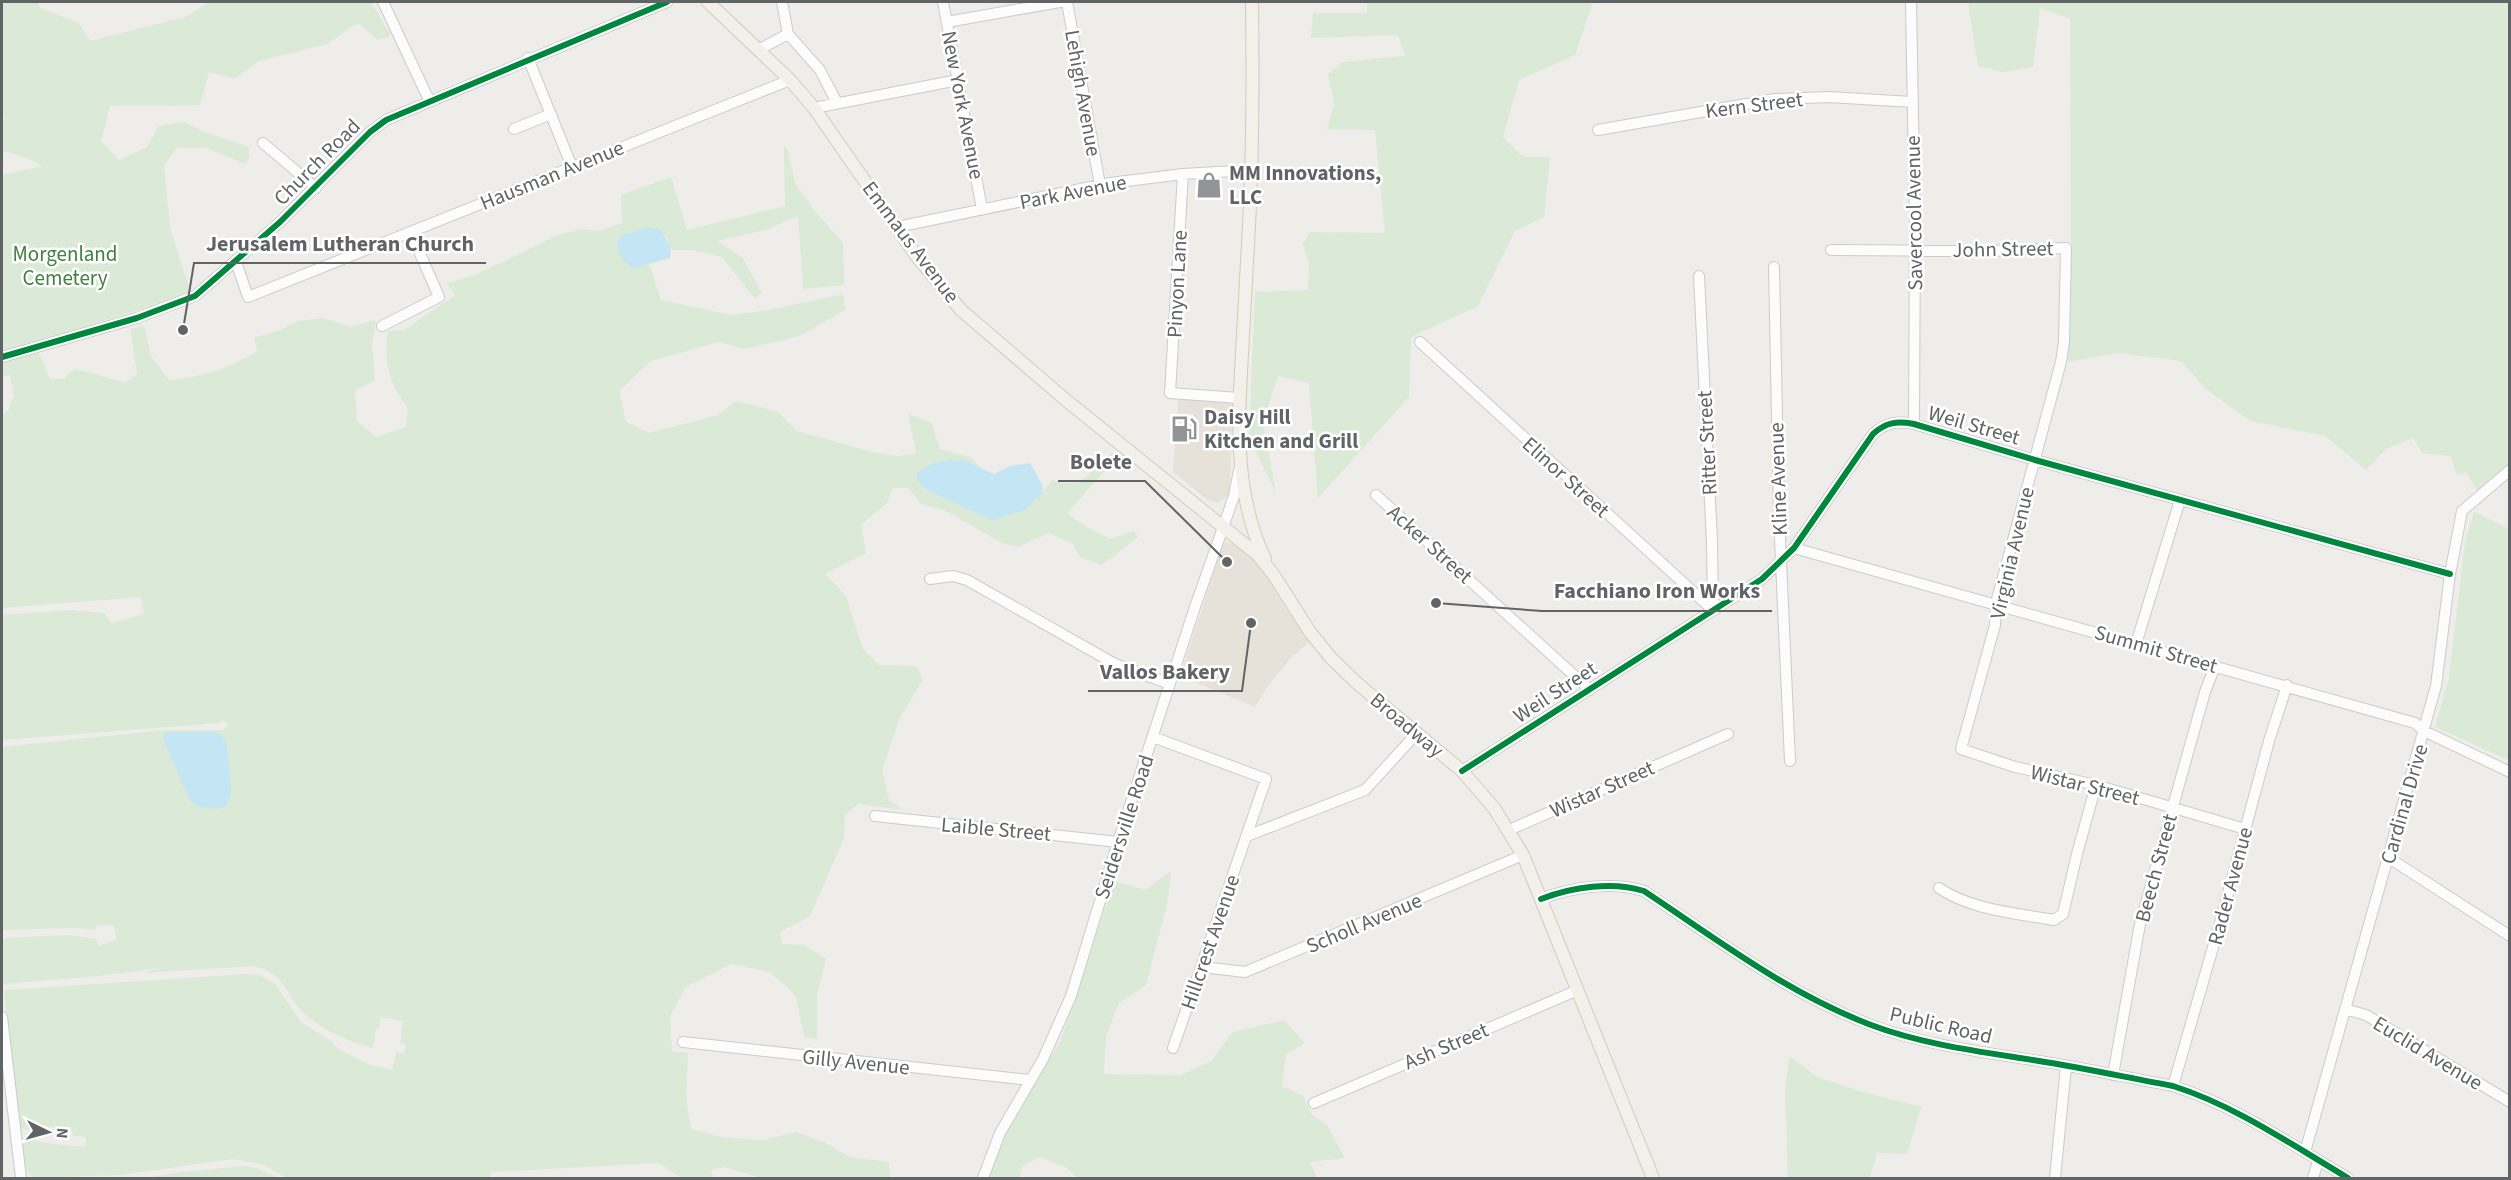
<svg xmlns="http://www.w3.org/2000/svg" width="2511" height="1180" font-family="'Source Sans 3',sans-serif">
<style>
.commercial{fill:#e7e2d9}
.green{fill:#dbe9d7}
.water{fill:#c4e5f4}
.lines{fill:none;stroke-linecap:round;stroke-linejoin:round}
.minor-casing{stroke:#cbcbca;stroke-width:12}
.major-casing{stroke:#d4caba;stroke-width:14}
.minor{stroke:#fdfcfc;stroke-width:10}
.major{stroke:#f3f0ea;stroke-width:12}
.cycleway-casing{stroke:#fff;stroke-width:10}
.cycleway{stroke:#00873e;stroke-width:6}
.labels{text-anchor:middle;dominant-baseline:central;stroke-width:5;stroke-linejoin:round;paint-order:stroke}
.street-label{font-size:21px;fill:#606467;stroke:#fff}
.poi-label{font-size:21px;font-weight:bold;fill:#606467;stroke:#fff;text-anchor:start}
.park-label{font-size:21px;fill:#41803d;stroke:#fff}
.leader{fill:none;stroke:#606467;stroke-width:2}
.callout-dot{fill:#606467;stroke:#fff;stroke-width:2}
.callout-label{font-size:22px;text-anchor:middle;font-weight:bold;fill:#606467;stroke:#fff;stroke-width:5;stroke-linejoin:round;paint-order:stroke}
</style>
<rect width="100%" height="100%" fill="#efedea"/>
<path class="commercial" d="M 1178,398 L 1233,404 L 1230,486 L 1228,496 L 1218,503 L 1209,501 L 1173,472 Z
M 1224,541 L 1241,547 L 1256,560 L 1289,613 L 1310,641 L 1291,658 L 1268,686 L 1255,707 L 1199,684 L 1181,673 Z"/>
<path class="green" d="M 2,2 L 38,2 L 40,8 L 79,23 L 90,41 L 185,17 L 209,2 L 371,2 L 391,36 L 378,40 L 358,23 L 327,44 L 259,61 L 234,79 L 209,72 L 200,105 C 170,107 140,104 110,106 L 101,141 L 119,160 L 147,147 L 159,126 L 185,122 L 207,133 L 249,147 L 249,158 L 245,164 L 206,148 L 177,148 L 164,165 L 170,228 L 190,291 L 185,296 L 2,352 L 2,175 L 43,166 L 22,156 L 2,151 L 2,124 L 4,119 L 2,112 Z
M 1367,2 L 1593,2 L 1575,55 L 1519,80 L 1503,137 L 1523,157 L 1550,157 L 1544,217 L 1515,231 L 1478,306 L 1411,337 L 1409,397 L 1318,498 L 1309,383 L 1278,376 L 1263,423 L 1276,493 L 1249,437 L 1255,292 L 1308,290 L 1309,264 L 1303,244 L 1310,232 L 1385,233 L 1375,130 L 1327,129 L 1334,104 L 1328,74 L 1343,62 L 1405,56 L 1398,35 L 1311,38 L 1313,13 L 1367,13 Z
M 1968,2 L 2509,2 L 2509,464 L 2477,490 L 2466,472 L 2457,475 L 2450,456 L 2422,453 L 2413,438 L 2386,449 L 2366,470 L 2325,436 L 2250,421 L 2206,389 L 2181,361 L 2119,353 L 2068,362 L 2071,275 L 2070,19 L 2040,8 L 2033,67 L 2002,72 L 1978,66 Z
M 784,146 L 788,151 L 795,183 L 813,209 L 843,243 L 844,285 L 803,289 L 798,216 L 768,229 L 717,241 L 742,257 L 762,293 L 755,299 L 722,257 L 693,250 L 672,250 L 662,230 L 634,268 L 649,264 L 661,300 L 731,315 L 774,309 L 843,294 L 845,310 L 800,336 L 745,349 L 719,342 L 651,361 L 619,391 L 626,422 L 649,433 L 718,415 L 736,401 L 778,412 L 797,431 L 872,452 L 898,456 L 916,453 L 908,414 L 931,422 L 940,449 L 970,457 L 980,467 L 965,461 L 917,481 L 927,490 L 981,515 L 1035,502 L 1052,480 C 1082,491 1091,471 1112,452 L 1118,456 L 1067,513 L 1085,526 L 1110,539 L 1134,531 L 1138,537 L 1102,565 L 1080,557 L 1073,544 L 1049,533 L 1018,547 L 1004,544 L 946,511 L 921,504 L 908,488 L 893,488 L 887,503 L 861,525 L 866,553 L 825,574 L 846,596 L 863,649 L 879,665 L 916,666 L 923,680 L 900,717 L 882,771 L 889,800 L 904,810 L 858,804 L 845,815 L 844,838 L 810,916 L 780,932 L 782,944 L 804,945 L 826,959 L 817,994 L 817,1039 L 804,1037 L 796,996 L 770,972 L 731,964 L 686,987 L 670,1016 L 672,1051 L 688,1053 L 686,1097 L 691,1129 L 722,1137 L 762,1140 L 797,1132 L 828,1144 L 849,1157 L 889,1162 L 890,1178 L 761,1178 L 724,1167 L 711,1170 L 713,1178 L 682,1178 L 658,1163 L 492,1172 L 489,1178 L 287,1178 L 262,1164 L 233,1159 L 121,1175 L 34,1178 C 22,1170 22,1151 21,1137 L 52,1144 L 85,1147 L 86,1137 L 73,1136 L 71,1129 L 44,1126 L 39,1132 L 20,1128 L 4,990 L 244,974 L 260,975 L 276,985 L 301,1022 L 331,1041 L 340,1050 L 370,1065 L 392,1070 L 396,1052 L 404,1053 L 406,1044 L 400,1043 L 403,1021 L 380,1017 L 379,1029 L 376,1028 L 373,1048 C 350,1042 324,1032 306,1015 C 285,996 286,972 253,966 L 143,973 L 160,968 L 99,976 L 3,984 L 2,938 L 70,935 L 97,939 L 98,946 L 117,940 L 114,925 L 96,926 L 96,930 L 74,928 L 2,930 L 2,747 L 165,730 L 223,730 L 229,725 L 222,720 L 220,723 L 2,740 L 2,615 L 70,610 L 104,613 L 111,623 L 144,614 L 141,597 L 2,608 L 2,413 L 8,411 L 14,396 L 10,375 L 2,377 L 2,361 L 39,352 L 50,379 L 65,379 L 68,373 L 77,369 L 125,383 L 137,374 L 130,329 L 144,326 L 151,356 L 169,380 C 198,378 233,367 257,351 L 254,338 L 280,330 L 298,321 L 324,318 L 351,327 L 376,320 L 372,344 L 375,381 L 355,390 L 357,421 L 376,437 L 406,427 L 408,409 C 389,382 383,363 388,331 L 404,330 L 455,295 L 447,283 L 475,275 L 558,235 L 582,229 L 600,231 L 622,223 L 621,195 L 671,177 L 687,230 L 785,206 Z
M 2474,512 L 2509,529 L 2509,760 L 2435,727 L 2449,677 L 2465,542 Z
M 1171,871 L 1167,904 L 1146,985 L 1119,1003 L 1106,1036 L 1104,1074 L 1181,1075 L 1211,1061 L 1233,1032 L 1284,1020 L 1305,1043 L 1286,1054 L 1282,1086 L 1303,1096 L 1312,1115 L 1327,1125 L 1345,1158 L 1310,1162 L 1317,1178 L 1078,1178 L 1067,1168 L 1040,1157 L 1022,1166 L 1019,1178 L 989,1178 L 1003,1139 L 1061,1040 L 1114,881 L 1145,890 Z
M 1790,1056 L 1817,1077 L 1866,1093 L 1921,1107 L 1907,1154 L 1877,1153 L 1870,1178 L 1788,1178 L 1785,1088 Z
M 244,1166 L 257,1168 L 278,1178 L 144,1178 L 182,1172 Z"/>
<path class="water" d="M 649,227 L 662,230 L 667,242 L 671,245 L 670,258 L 634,268 C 623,262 619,255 617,242 L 623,235 Z
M 950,460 L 966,461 L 994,474 L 1010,466 L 1030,463 L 1043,486 L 1042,494 L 1025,510 L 992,520 L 927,490 L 917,481 L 917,473 L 934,463 Z
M 165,732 L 217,732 L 226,741 L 230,774 L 231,793 L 227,805 L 220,809 L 200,807 L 190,801 L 163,738 Z"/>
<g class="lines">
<g class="minor-casing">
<path id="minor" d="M 383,2 L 429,100
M 943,2 L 982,209
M 1067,2 L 1100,185
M 1911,2 L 1915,226 L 1914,424
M 947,22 L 1060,2
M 788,34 L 820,70 L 837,103
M 758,50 L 788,34 L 782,2
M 528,58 L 572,167
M 814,108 L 958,80
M 514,129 L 546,116 L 552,116
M 1598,130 L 1775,99 L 1829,97 L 1912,102
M 263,143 L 316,188
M 1183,174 L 1170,393 L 1239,398
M 897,227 L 1110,183 L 1183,174 L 1251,170
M 1831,250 L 1990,251 L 2066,248 L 2064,342 L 2061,362 L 1996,603 L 1995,625 L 1961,749 L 2015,767 L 2096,785 L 2245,829
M 236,262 L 248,297 L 790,80
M 1774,267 L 1779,517 L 1790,761
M 1699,276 L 1712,542 L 1713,610
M 382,326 L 439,297 L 411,233
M 1420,342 L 1713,610
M 2,357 L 137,318 L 195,296 L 280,222 L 370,132 L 386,120 L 667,2
M 1376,495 L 1590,690
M 1794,548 L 2415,723 L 2424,731 L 2510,772
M 930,579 L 953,576 L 967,580 L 1115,664 L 1170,684
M 2136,644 L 2180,500
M 1153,737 L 1266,779 L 1173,1048
M 1462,771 L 1762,579 L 1794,548 L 1873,434 C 1886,422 1897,421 1914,424 L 2035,460 L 2450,574
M 875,816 L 1118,842
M 1509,830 L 1728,734
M 1247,836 L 1365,790 L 1417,733
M 2389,858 L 2510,936
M 1939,888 C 1971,910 2016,913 2054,920 L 2063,914 L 2077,854 L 2096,785
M 1541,899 C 1572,887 1612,881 1644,891 C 1718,940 1787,993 1871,1025 C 1924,1045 1983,1052 2039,1061 C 2084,1068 2129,1078 2173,1086 C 2236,1106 2292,1145 2348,1178
M 1202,967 L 1245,972 L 1523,855
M 2345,1009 L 2366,1015 L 2510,1102
M 2,1017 L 21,1178
M 683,1042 L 1030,1080
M 2113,1075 L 2140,924 L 2205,692 L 2215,666
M 2173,1086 L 2220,923 L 2269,741 L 2287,685
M 1314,1103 L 1578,990
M 2305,1152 L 2436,686 L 2450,574 L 2462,511 L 2510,470
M 983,1178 L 1000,1133 L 1043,1059 L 1071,996 L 1118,842 L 1195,607 L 1234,496 L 1239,470
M 2055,1178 L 2066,1066
M 2313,1178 L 2318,1161"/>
</g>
<g class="major-casing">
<path id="major" d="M 708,2 L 790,80 L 814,108 L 918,258 L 961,310 L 1067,401 L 1258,555 L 1273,574 L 1310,632 L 1331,658 L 1358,684 L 1462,771 L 1494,808 L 1523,855 L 1653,1178
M 1252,2 C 1253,76 1253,151 1249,225 C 1247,268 1244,310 1242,353 C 1238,423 1234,494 1265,559"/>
</g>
<use href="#minor" class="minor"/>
<use href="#major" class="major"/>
<g class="cycleway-casing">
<path id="cycleway" d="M 2,357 L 137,318 L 195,296 L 280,222 L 370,132 L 386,120 L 667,2
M 1462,771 L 1762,579 L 1794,548 L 1873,434 C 1886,422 1897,421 1914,424 L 2035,460 L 2450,574
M 1541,899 C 1572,887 1612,881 1644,891 C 1718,940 1787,993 1871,1025 C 1924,1045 1983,1052 2039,1061 C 2084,1068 2129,1078 2173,1086 C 2236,1106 2292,1145 2348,1178"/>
</g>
<use href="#cycleway" class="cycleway"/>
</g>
<defs>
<g id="shop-bare" transform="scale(2.07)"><path d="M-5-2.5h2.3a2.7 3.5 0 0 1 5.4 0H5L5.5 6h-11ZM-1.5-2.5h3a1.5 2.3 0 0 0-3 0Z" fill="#929495" stroke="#fff" stroke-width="2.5" paint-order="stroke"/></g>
<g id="fuel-bare" transform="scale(2.07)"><path d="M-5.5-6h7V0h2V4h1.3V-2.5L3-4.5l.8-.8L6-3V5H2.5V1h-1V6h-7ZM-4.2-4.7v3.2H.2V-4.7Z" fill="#929495" stroke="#fff" stroke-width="2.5" paint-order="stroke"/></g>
</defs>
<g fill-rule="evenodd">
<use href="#shop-bare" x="1209" y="185"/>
<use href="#fuel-bare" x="1184" y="429"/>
</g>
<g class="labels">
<g class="street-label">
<text transform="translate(1083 93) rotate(80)">Lehigh Avenue</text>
<text transform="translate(963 105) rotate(79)">New York Avenue</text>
<text transform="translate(1754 105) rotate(-7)">Kern Street</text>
<text transform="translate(317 162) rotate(-45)">Church Road</text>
<text transform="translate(552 175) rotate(-22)">Hausman Avenue</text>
<text transform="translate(1073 192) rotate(-11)">Park Avenue</text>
<text transform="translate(1914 213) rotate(-91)">Savercool Avenue</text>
<text transform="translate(911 242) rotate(53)">Emmaus Avenue</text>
<text transform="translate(2003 249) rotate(-1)">John Street</text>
<text transform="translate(1177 284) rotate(-87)">Pinyon Lane</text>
<text transform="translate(1974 425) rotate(16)">Weil Street</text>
<text transform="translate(1707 443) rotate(-93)">Ritter Street</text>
<text transform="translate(1566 477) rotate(42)">Elinor Street</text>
<text transform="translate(1778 479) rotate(-92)">Kline Avenue</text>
<text transform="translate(1430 544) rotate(42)">Acker Street</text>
<text transform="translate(2012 553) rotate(-77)">Virginia Avenue</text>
<text transform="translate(2156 649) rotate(16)">Summit Street</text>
<text transform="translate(1555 692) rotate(-33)">Weil Street</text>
<text transform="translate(1407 725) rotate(40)">Broadway</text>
<text transform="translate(2085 785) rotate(14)">Wistar Street</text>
<text transform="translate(1602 789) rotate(-24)">Wistar Street</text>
<text transform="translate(2404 804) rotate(-74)">Cardinal Drive</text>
<text transform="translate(1124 827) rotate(-72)">Seidersville Road</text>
<text transform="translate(996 829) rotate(5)">Laible Street</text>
<text transform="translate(2156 868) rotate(-75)">Beech Street</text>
<text transform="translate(2230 886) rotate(-75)">Rader Avenue</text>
<text transform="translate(1364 923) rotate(-23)">Scholl Avenue</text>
<text transform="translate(1210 942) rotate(-71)">Hillcrest Avenue</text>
<text transform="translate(1941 1025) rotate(13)">Public Road</text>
<text transform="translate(1446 1046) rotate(-23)">Ash Street</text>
<text transform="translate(2428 1053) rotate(31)">Euclid Avenue</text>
<text transform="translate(856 1062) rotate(6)">Gilly Avenue</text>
</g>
<g class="poi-label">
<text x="1229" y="173">MM Innovations,<tspan x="1229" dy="24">LLC</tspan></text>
<text x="1204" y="417">Daisy Hill<tspan x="1204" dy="24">Kitchen and Grill</tspan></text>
</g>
<g class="park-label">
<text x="65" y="254">Morgenland<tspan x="65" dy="24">Cemetery</tspan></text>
</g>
</g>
<path class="leader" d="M183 330L194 263H486M1227 562L1145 481H1058M1436 603L1542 611H1772M1251 623L1242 691H1088"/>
<g class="callout-dot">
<circle cx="183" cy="330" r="6"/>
<circle cx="1227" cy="562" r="6"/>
<circle cx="1436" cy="603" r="6"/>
<circle cx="1251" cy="623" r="6"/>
</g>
<g class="callout-label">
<text x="340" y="251">Jerusalem Lutheran Church</text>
<text x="1101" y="469">Bolete</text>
<text x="1657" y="598">Facchiano Iron Works</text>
<text x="1165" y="679">Vallos Bakery</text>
</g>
<rect width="2511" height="1180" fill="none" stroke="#606467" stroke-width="6"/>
<g transform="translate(48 1132) rotate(95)" stroke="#ffffff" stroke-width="4.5" paint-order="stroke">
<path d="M0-4.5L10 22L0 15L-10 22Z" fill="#606467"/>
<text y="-9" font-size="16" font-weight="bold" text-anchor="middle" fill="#606467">N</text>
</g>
</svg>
